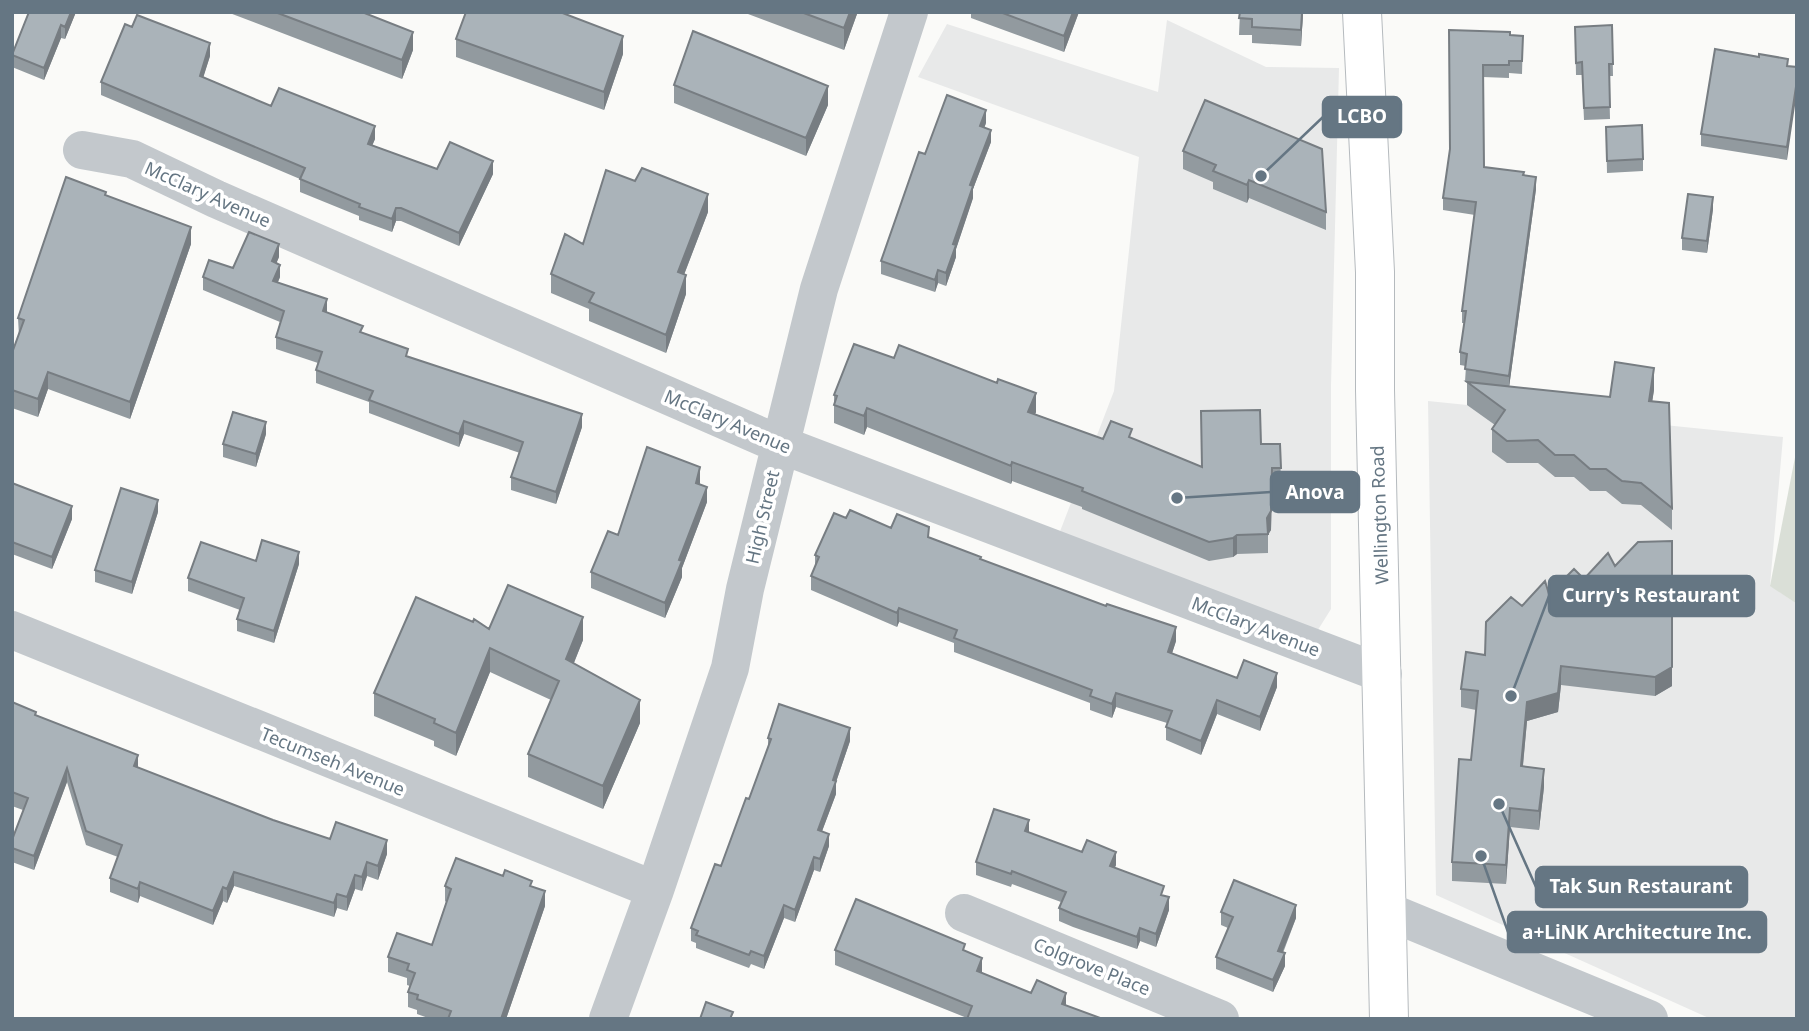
<svg xmlns="http://www.w3.org/2000/svg" width="1809" height="1031" font-family="'Noto Sans',sans-serif">
<style>
.built{fill:#e8e9e9}
.green{fill:#dadfd7}
.lines{fill:none;stroke-linecap:round;stroke-linejoin:round}
.major-casing{stroke:#b5babe;stroke-width:40}
.minor{stroke:#c3c8cc;stroke-width:38}
.major{stroke:#fff;stroke-width:38}
.wall{fill:#929a9f}
.shaded-wall{fill:#777d82}
.building{fill:#aab3b9;stroke:#777d82;stroke-width:2}
.labels{text-anchor:middle;dominant-baseline:central;stroke-width:7;stroke-linejoin:round;paint-order:stroke}
.street-label{font-size:18px;fill:#657683;stroke:#fff}
.leader{fill:none;stroke:#657683;stroke-width:2.5}
.callout-dot{fill:#657683;stroke:#fff;stroke-width:2.5}
.callout{fill:#657683;stroke:#657683;stroke-width:2.5}
.callout-label{font-size:19px;text-anchor:middle;font-weight:bold;fill:#fff}
</style>
<rect width="100%" height="100%" fill="#fafaf8"/>
<path class="built" d="M 1167,20 L 1266,67 L 1339,68 L 1331,386 L 1331,609 L 1316,633 L 1059,534 L 1114,391 L 1139,157 L 918,77 L 947,24 L 1158,92 Z
M 1428,401 L 1783,437 L 1770,585 L 1797,604 L 1797,1019 L 1711,1019 L 1436,895 Z"/>
<path class="green" d="M 1797,447 L 1797,604 L 1770,586 Z"/>
<g class="lines">
<g class="major-casing">
<path id="major" d="M 1362,12 L 1375,272 L 1375,390 L 1389,1019"/>
</g>
<path class="minor" d="M 82,150 L 132,159 L 216,199 L 779,444 L 1383,674
M 12,630 L 655,890
M 1387,911 L 1649,1019
M 964,913 L 1220,1019
M 608,1019 L 655,890 L 730,668 L 745,589 L 819,289 L 909,12"/>
<use href="#major" class="major"/>
</g>
<path class="wall" d="M 76,12 L 65,39 L 61,38 L 44,80 L 12,67 L 12,55 Z
M 227,12 L 362,12 L 413,50 L 402,79 Z
M 748,12 L 857,12 L 857,14 L 844,50 L 748,14 Z
M 971,12 L 1079,12 L 1064,52 L 971,18 Z
M 1240,12 L 1303,12 L 1301,46 L 1252,43 L 1252,35 L 1239,35 Z
M 1612,25 L 1613,76 L 1609,76 L 1610,119 L 1584,120 L 1582,75 L 1576,75 L 1575,27 Z
M 1449,30 L 1523,36 L 1522,74 L 1509,73 L 1509,78 L 1483,77 L 1484,167 L 1524,175 L 1536,189 L 1509,387 L 1610,397 L 1654,390 L 1652,401 L 1672,508 L 1672,530 L 1641,505 L 1622,504 L 1606,491 L 1590,491 L 1574,477 L 1555,477 L 1538,463 L 1507,463 L 1492,452 L 1492,429 L 1495,425 L 1467,405 L 1467,382 L 1473,383 L 1465,382 L 1466,366 L 1460,365 L 1460,352 L 1464,323 L 1462,323 L 1462,311 L 1475,215 L 1443,210 L 1443,198 L 1450,150 Z
M 456,39 L 623,54 L 604,110 L 456,57 Z
M 210,56 L 203,77 L 271,106 L 375,139 L 372,145 L 437,169 L 493,174 L 459,246 L 401,221 L 396,221 L 392,232 L 359,220 L 359,216 L 300,192 L 300,179 L 101,95 L 101,82 Z
M 1759,57 L 1788,59 L 1787,160 L 1701,146 L 1701,134 Z
M 674,85 L 828,105 L 806,156 L 674,103 Z
M 986,123 L 984,128 L 991,142 L 973,189 L 973,198 L 956,249 L 956,257 L 946,286 L 938,283 L 935,292 L 881,274 L 881,261 L 925,154 Z
M 1606,127 L 1643,159 L 1643,171 L 1607,173 Z
M 1183,151 L 1326,212 L 1326,230 L 1249,198 L 1247,203 L 1213,189 L 1213,182 L 1183,169 Z
M 106,196 L 191,244 L 130,419 L 48,389 L 38,417 L 12,408 L 12,353 L 19,336 L 18,318 Z
M 1713,209 L 1707,253 L 1682,250 L 1682,238 Z
M 708,212 L 684,275 L 686,294 L 666,353 L 589,321 L 589,309 L 551,293 L 551,274 L 583,244 Z
M 279,257 L 276,263 L 280,277 L 278,282 L 327,311 L 327,313 L 363,333 L 408,357 L 582,427 L 556,504 L 511,490 L 511,477 L 520,453 L 464,434 L 459,447 L 369,413 L 369,402 L 316,383 L 316,370 L 318,363 L 276,349 L 276,337 L 280,322 L 203,290 L 203,277 Z
M 834,395 L 1036,412 L 1035,414 L 1103,439 L 1132,439 L 1201,467 L 1261,444 L 1280,444 L 1281,486 L 1272,486 L 1271,530 L 1268,535 L 1268,553 L 1237,554 L 1233,557 L 1209,561 L 1082,509 L 1082,507 L 1012,481 L 1011,484 L 867,427 L 864,435 L 834,423 Z
M 266,434 L 256,467 L 223,457 L 223,444 Z
M 12,483 L 72,519 L 52,569 L 12,554 Z
M 700,483 L 700,484 L 707,502 L 682,568 L 682,577 L 665,618 L 591,588 L 591,572 L 618,535 Z
M 158,512 L 132,594 L 95,582 L 95,570 Z
M 846,518 L 929,538 L 1176,641 L 1172,653 L 1237,678 L 1277,687 L 1260,731 L 1217,714 L 1201,755 L 1166,740 L 1166,727 L 1167,723 L 1116,707 L 1112,718 L 1090,710 L 1090,703 L 954,652 L 954,643 L 899,622 L 897,627 L 811,590 L 811,576 L 815,567 L 815,555 Z
M 256,561 L 299,564 L 274,643 L 237,631 L 237,619 L 240,610 L 188,591 L 188,578 Z
M 1549,594 L 1672,686 L 1655,696 L 1561,685 L 1558,712 L 1527,721 L 1523,766 L 1544,787 L 1539,830 L 1510,827 L 1506,884 L 1452,881 L 1452,862 L 1471,760 L 1476,710 L 1461,707 L 1461,689 L 1522,606 Z
M 489,629 L 583,640 L 574,663 L 640,723 L 603,809 L 528,777 L 528,754 L 551,700 L 490,672 L 456,756 L 434,746 L 434,741 L 374,716 L 374,693 Z
M 12,702 L 138,768 L 273,820 L 330,839 L 387,854 L 378,880 L 367,876 L 362,891 L 355,889 L 347,911 L 337,908 L 334,917 L 234,886 L 227,903 L 223,901 L 213,925 L 140,896 L 138,903 L 110,892 L 110,878 L 118,857 L 86,845 L 67,782 L 34,870 L 12,862 L 12,840 L 23,810 L 12,806 Z
M 768,738 L 850,741 L 836,782 L 836,794 L 822,831 L 829,846 L 820,872 L 814,870 L 795,922 L 784,918 L 764,969 L 751,964 L 749,968 L 696,948 L 696,943 L 691,941 L 691,928 L 721,866 L 749,799 L 768,747 Z
M 1029,833 L 1116,865 L 1114,868 L 1164,896 L 1169,910 L 1156,947 L 1140,941 L 1137,949 L 1073,927 L 1059,921 L 1059,908 L 1061,902 L 1012,884 L 1011,887 L 976,875 L 976,862 Z
M 445,886 L 532,887 L 545,906 L 506,1019 L 431,1019 L 417,1014 L 417,1010 L 408,1007 L 408,992 L 410,986 L 407,985 L 407,978 L 388,972 L 388,957 L 432,945 L 446,902 L 445,901 Z
M 1221,912 L 1296,918 L 1283,953 L 1285,966 L 1273,992 L 1216,969 L 1216,957 L 1228,928 L 1221,925 Z
M 835,950 L 965,951 L 982,972 L 981,973 L 1031,993 L 1066,993 L 967,1018 L 835,965 Z"/>
<path class="shaded-wall" d="M 71,12 L 76,12 L 65,39 L 65,27 Z
M 850,12 L 857,12 L 857,14 L 844,50 L 844,28 Z
M 1073,12 L 1079,12 L 1064,52 L 1064,36 Z
M 1302,12 L 1303,12 L 1301,46 L 1301,30 Z
M 61,25 L 61,38 L 44,80 L 44,68 Z
M 413,32 L 413,50 L 402,79 L 402,60 Z
M 623,36 L 623,54 L 604,110 L 604,92 Z
M 210,43 L 210,56 L 200,88 L 200,76 Z
M 1797,80 L 1797,92 L 1787,160 L 1787,147 Z
M 828,86 L 828,105 L 806,156 L 806,138 Z
M 986,110 L 986,123 L 980,139 L 980,126 Z
M 375,126 L 375,139 L 368,156 L 368,144 Z
M 991,130 L 991,142 L 973,189 L 973,198 L 956,249 L 956,257 L 946,286 L 946,273 L 970,185 Z
M 493,161 L 493,174 L 459,246 L 459,233 Z
M 1536,177 L 1536,189 L 1509,388 L 1509,376 Z
M 1249,180 L 1249,198 L 1247,203 L 1247,185 Z
M 708,194 L 708,212 L 678,290 L 678,272 Z
M 1713,197 L 1713,209 L 1707,253 L 1707,241 Z
M 396,208 L 396,221 L 392,232 L 392,219 Z
M 191,227 L 191,244 L 130,419 L 130,402 Z
M 279,244 L 279,257 L 272,274 L 272,261 Z
M 280,265 L 280,277 L 273,293 L 273,281 Z
M 938,270 L 938,283 L 935,292 L 935,280 Z
M 686,275 L 686,294 L 666,353 L 666,335 Z
M 327,299 L 327,311 L 323,324 L 323,311 Z
M 1654,368 L 1654,390 L 1649,423 L 1649,401 Z
M 48,372 L 48,389 L 38,417 L 38,399 Z
M 1036,393 L 1036,412 L 1028,431 L 1028,412 Z
M 867,408 L 867,427 L 864,435 L 864,416 Z
M 582,414 L 582,427 L 556,504 L 556,492 Z
M 464,421 L 464,434 L 459,447 L 459,434 Z
M 266,422 L 266,434 L 256,467 L 256,454 Z
M 1012,462 L 1012,481 L 1011,484 L 1011,466 Z
M 700,467 L 700,483 L 696,498 L 696,483 Z
M 1272,486 L 1271,530 L 1267,536 L 1267,518 Z
M 707,487 L 707,502 L 682,568 L 682,577 L 665,618 L 665,603 L 679,560 Z
M 158,500 L 158,512 L 132,594 L 132,582 Z
M 72,506 L 72,519 L 52,569 L 52,557 Z
M 1237,535 L 1237,554 L 1233,557 L 1233,538 Z
M 299,552 L 299,564 L 274,643 L 274,631 Z
M 899,608 L 899,622 L 897,627 L 897,613 Z
M 583,617 L 583,640 L 566,682 L 566,659 Z
M 1176,627 L 1176,641 L 1168,666 L 1168,652 Z
M 490,648 L 490,672 L 456,756 L 456,733 Z
M 1561,666 L 1561,685 L 1558,712 L 1527,721 L 1521,785 L 1521,766 L 1527,702 Z
M 1672,667 L 1672,686 L 1655,696 L 1655,677 Z
M 1277,673 L 1277,687 L 1260,731 L 1260,717 Z
M 1116,693 L 1116,707 L 1112,718 L 1112,704 Z
M 640,700 L 640,723 L 603,809 L 603,786 Z
M 1217,700 L 1217,714 L 1201,755 L 1201,741 Z
M 850,728 L 850,741 L 836,782 L 836,794 L 818,842 L 818,830 L 833,780 Z
M 138,755 L 138,769 L 134,766 Z
M 67,768 L 67,782 L 34,870 L 34,856 Z
M 1544,769 L 1544,787 L 1539,830 L 1539,811 Z
M 1510,808 L 1510,827 L 1506,884 L 1506,865 Z
M 1029,820 L 1029,833 L 1025,831 Z
M 829,834 L 829,846 L 820,872 L 820,859 Z
M 387,840 L 387,854 L 378,880 L 378,866 Z
M 1116,852 L 1116,865 L 1110,879 L 1110,866 Z
M 814,857 L 814,870 L 795,922 L 795,910 Z
M 367,862 L 367,876 L 362,891 L 362,877 Z
M 234,872 L 234,886 L 227,903 L 227,889 Z
M 355,875 L 355,889 L 347,911 L 347,897 Z
M 140,882 L 140,896 L 138,903 L 138,889 Z
M 223,887 L 223,901 L 213,925 L 213,911 Z
M 545,891 L 545,906 L 506,1019 L 501,1019 Z
M 337,894 L 337,908 L 334,917 L 334,903 Z
M 1169,897 L 1169,910 L 1156,947 L 1156,934 Z
M 784,905 L 784,918 L 764,969 L 764,956 Z
M 1296,905 L 1296,918 L 1278,963 L 1278,951 Z
M 1140,928 L 1140,941 L 1137,949 L 1137,937 Z
M 1285,953 L 1285,966 L 1273,992 L 1273,980 Z
M 982,958 L 982,972 L 977,985 L 977,971 Z
M 1066,993 L 1066,1007 L 1062,1004 Z"/>
<path class="building" d="M 29,12 L 71,12 L 65,27 L 61,25 L 44,68 L 12,55 Z
M 275,12 L 362,12 L 413,32 L 402,60 Z
M 466,12 L 560,12 L 623,36 L 604,92 L 456,39 Z
M 801,12 L 850,12 L 844,28 Z
M 1000,12 L 1073,12 L 1064,36 Z
M 1240,12 L 1302,12 L 1301,30 L 1252,27 L 1252,19 L 1239,18 Z
M 137,15 L 210,43 L 200,76 L 271,106 L 279,88 L 375,126 L 368,144 L 437,169 L 450,142 L 493,161 L 459,233 L 401,208 L 396,208 L 392,219 L 359,207 L 360,204 L 300,179 L 305,168 L 101,82 L 125,24 L 132,27 Z
M 1612,25 L 1613,64 L 1609,64 L 1610,107 L 1584,108 L 1582,62 L 1576,63 L 1575,27 Z
M 1449,30 L 1510,32 L 1510,35 L 1523,36 L 1522,61 L 1509,61 L 1509,65 L 1483,65 L 1484,167 L 1524,172 L 1523,175 L 1536,177 L 1509,376 L 1465,369 L 1467,354 L 1460,352 L 1466,311 L 1462,311 L 1476,202 L 1443,198 L 1450,149 Z
M 693,31 L 828,86 L 806,138 L 674,85 Z
M 1715,49 L 1759,57 L 1759,54 L 1788,59 L 1787,66 L 1797,67 L 1797,80 L 1787,147 L 1701,134 Z
M 947,95 L 986,110 L 980,126 L 991,130 L 970,185 L 973,186 L 953,244 L 956,245 L 946,273 L 938,270 L 935,280 L 881,261 L 919,152 L 925,154 Z
M 1205,100 L 1322,149 L 1326,212 L 1249,180 L 1247,185 L 1213,171 L 1216,165 L 1183,151 Z
M 1642,125 L 1643,159 L 1607,161 L 1606,127 Z
M 642,168 L 708,194 L 678,272 L 686,275 L 666,335 L 589,302 L 594,293 L 551,274 L 565,234 L 583,244 L 606,170 L 635,181 Z
M 66,177 L 106,192 L 105,195 L 191,227 L 130,402 L 48,372 L 38,399 L 12,390 L 12,353 L 24,320 L 18,318 Z
M 1688,194 L 1713,197 L 1707,241 L 1682,238 Z
M 249,232 L 279,244 L 272,261 L 280,265 L 273,281 L 327,299 L 323,311 L 363,326 L 360,332 L 408,349 L 406,356 L 582,414 L 556,492 L 511,477 L 523,442 L 464,421 L 459,434 L 369,400 L 373,391 L 316,370 L 322,352 L 276,337 L 284,311 L 203,277 L 209,260 L 233,268 Z
M 854,344 L 894,358 L 899,345 L 997,383 L 998,379 L 1036,393 L 1028,412 L 1103,439 L 1111,421 L 1132,429 L 1129,437 L 1202,467 L 1201,411 L 1260,410 L 1261,444 L 1280,444 L 1281,468 L 1272,468 L 1271,511 L 1267,518 L 1268,534 L 1237,535 L 1233,538 L 1209,542 L 1082,491 L 1083,488 L 1012,462 L 1011,466 L 867,408 L 864,416 L 834,405 L 837,396 L 834,395 Z
M 1615,362 L 1654,368 L 1649,401 L 1669,403 L 1672,508 L 1641,483 L 1622,481 L 1606,469 L 1590,469 L 1574,455 L 1555,455 L 1538,440 L 1507,441 L 1492,429 L 1505,410 L 1467,382 L 1610,397 Z
M 233,412 L 266,422 L 256,454 L 223,444 Z
M 647,447 L 700,467 L 696,483 L 707,487 L 679,560 L 682,561 L 665,603 L 591,572 L 608,531 L 618,535 Z
M 12,483 L 72,506 L 52,557 L 12,542 Z
M 121,488 L 158,500 L 132,582 L 95,570 Z
M 850,510 L 891,528 L 897,514 L 929,527 L 928,537 L 981,557 L 980,559 L 1106,606 L 1107,604 L 1176,627 L 1168,652 L 1237,678 L 1244,660 L 1277,673 L 1260,717 L 1217,700 L 1201,741 L 1166,727 L 1172,711 L 1116,693 L 1112,704 L 1090,696 L 1092,690 L 954,638 L 957,630 L 899,608 L 897,613 L 811,576 L 819,557 L 815,555 L 834,513 L 846,518 Z
M 262,540 L 299,552 L 274,631 L 237,619 L 244,598 L 188,578 L 201,542 L 256,561 Z
M 1672,541 L 1672,667 L 1655,677 L 1561,666 L 1558,693 L 1527,702 L 1521,766 L 1544,769 L 1539,811 L 1510,808 L 1506,865 L 1452,862 L 1459,759 L 1471,760 L 1478,691 L 1461,689 L 1466,652 L 1485,655 L 1486,622 L 1511,597 L 1522,606 L 1545,581 L 1549,594 L 1574,569 L 1584,579 L 1608,553 L 1615,566 L 1638,542 Z
M 508,585 L 583,617 L 566,659 L 640,700 L 603,786 L 528,754 L 559,681 L 490,648 L 456,733 L 434,723 L 435,719 L 374,693 L 416,597 L 473,622 L 474,619 L 489,629 Z
M 12,702 L 36,712 L 35,715 L 138,755 L 134,766 L 273,820 L 330,839 L 336,822 L 387,840 L 378,866 L 367,862 L 362,877 L 355,875 L 347,897 L 337,894 L 334,903 L 234,872 L 227,889 L 223,887 L 213,911 L 140,882 L 138,889 L 110,878 L 122,845 L 86,831 L 67,768 L 34,856 L 12,848 L 12,840 L 28,798 L 12,792 Z
M 779,704 L 850,728 L 833,780 L 836,781 L 818,830 L 829,834 L 820,859 L 814,857 L 795,910 L 784,905 L 764,956 L 751,951 L 749,955 L 696,935 L 698,931 L 691,928 L 715,864 L 721,866 L 746,798 L 749,799 L 771,739 L 768,738 Z
M 994,809 L 1029,820 L 1025,831 L 1082,852 L 1087,840 L 1116,852 L 1110,866 L 1164,886 L 1161,895 L 1169,897 L 1156,934 L 1140,928 L 1137,937 L 1073,914 L 1059,908 L 1066,892 L 1012,871 L 1011,874 L 976,862 Z
M 456,858 L 503,876 L 505,870 L 532,881 L 530,886 L 545,891 L 501,1019 L 448,1019 L 451,1011 L 417,999 L 418,995 L 408,992 L 415,973 L 407,970 L 409,964 L 388,957 L 397,933 L 432,945 L 451,889 L 445,886 Z
M 1234,880 L 1296,905 L 1278,951 L 1285,953 L 1273,980 L 1216,957 L 1233,917 L 1221,912 Z
M 856,899 L 965,944 L 963,950 L 982,958 L 977,971 L 1031,993 L 1037,980 L 1066,993 L 1062,1004 L 1103,1019 L 967,1019 L 972,1006 L 835,950 Z
M 706,1002 L 733,1012 L 730,1019 L 700,1019 Z"/>
<g class="labels">
<g class="street-label">
<text transform="translate(208 194) rotate(24)">McClary Avenue</text>
<text transform="translate(728 421) rotate(23)">McClary Avenue</text>
<text transform="translate(1379 515) rotate(-92)">Wellington Road</text>
<text transform="translate(762 517) rotate(-77)">High Street</text>
<text transform="translate(1256 626) rotate(21)">McClary Avenue</text>
<text transform="translate(333 761) rotate(22)">Tecumseh Avenue</text>
<text transform="translate(1092 966) rotate(22)">Colgrove Place</text>
</g>
</g>
<path class="leader" d="M1261 176L1323 117M1177 498L1271 492M1511 696L1549 596M1499 804L1536 887M1481 856L1508 932"/>
<g class="callout-dot">
<circle cx="1261" cy="176" r="7"/>
<circle cx="1177" cy="498" r="7"/>
<circle cx="1511" cy="696" r="7"/>
<circle cx="1499" cy="804" r="7"/>
<circle cx="1481" cy="856" r="7"/>
</g>
<g class="callout">
<rect x="1323" y="97" width="78" height="40" rx="7"/>
<rect x="1271" y="472" width="88" height="40" rx="7"/>
<rect x="1549" y="576" width="205" height="40" rx="7"/>
<rect x="1536" y="867" width="211" height="40" rx="7"/>
<rect x="1508" y="912" width="258" height="40" rx="7"/>
</g>
<g class="callout-label">
<text x="1362" y="123">LCBO</text>
<text x="1315" y="499">Anova</text>
<text x="1651" y="602">Curry's Restaurant</text>
<text x="1641" y="893">Tak Sun Restaurant</text>
<text x="1637" y="939">a+LiNK Architecture Inc.</text>
</g>
<rect width="1809" height="1031" fill="none" stroke="#657683" stroke-width="28"/>
</svg>
